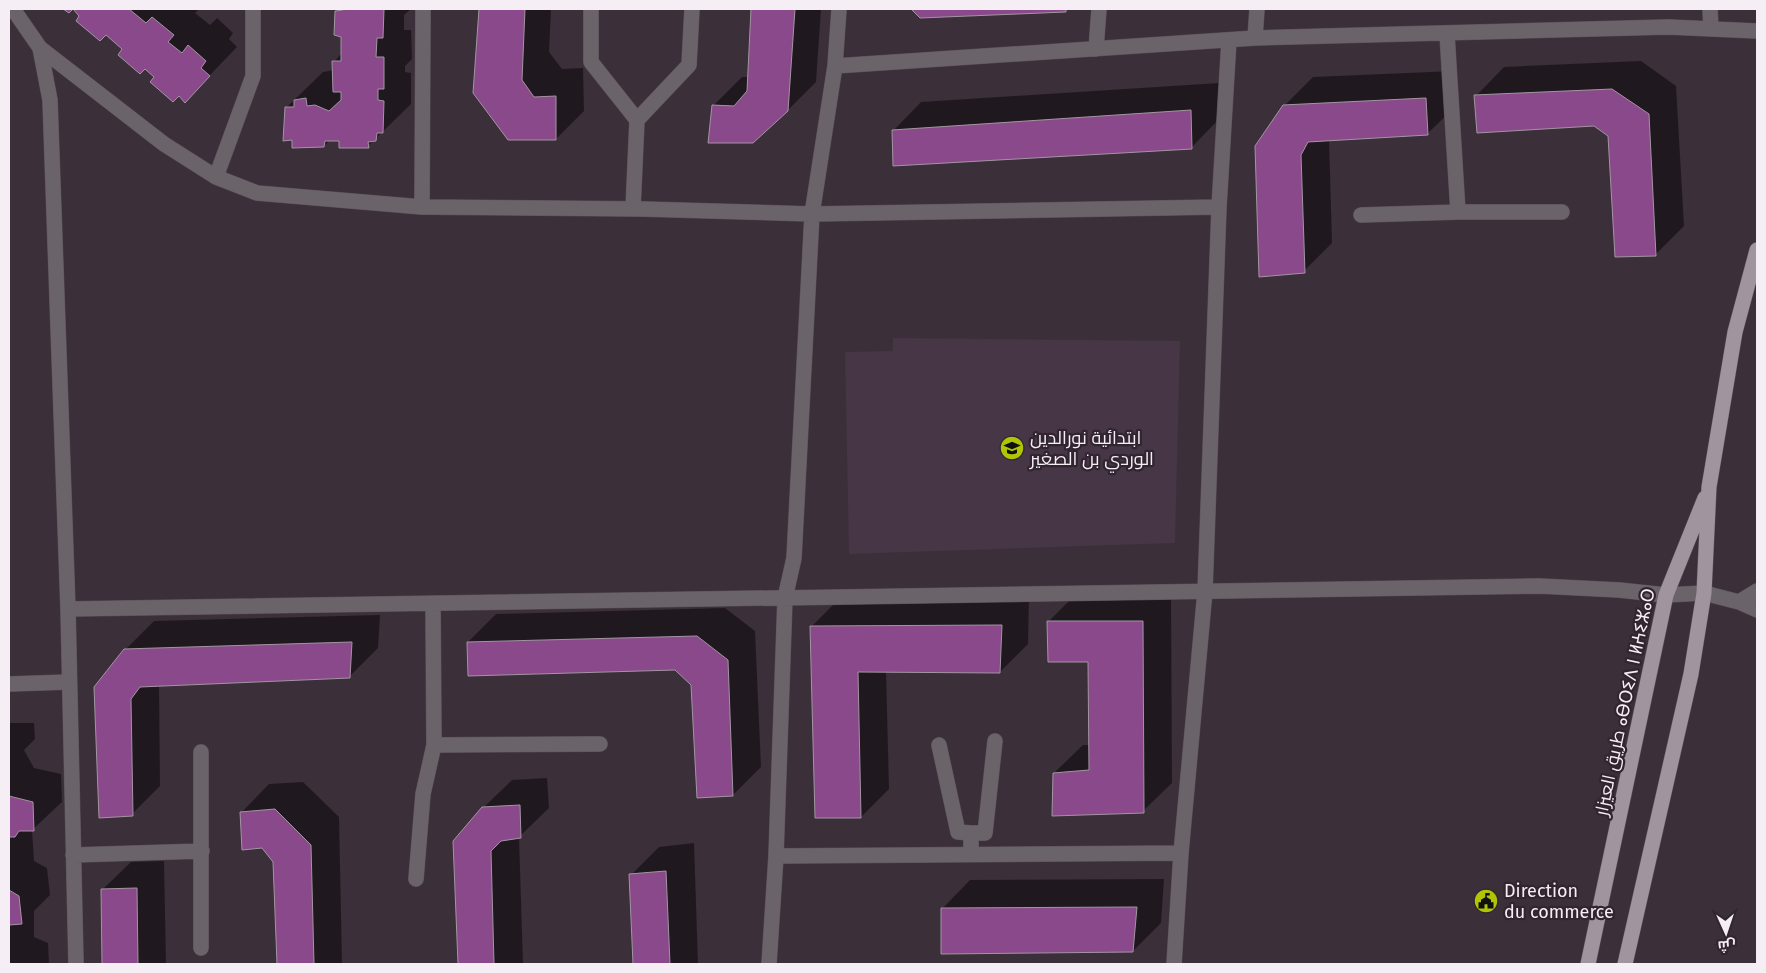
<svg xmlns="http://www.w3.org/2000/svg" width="1766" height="973" font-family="'Fira Sans',Cairo,'Noto Sans Tifinagh',sans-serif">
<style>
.built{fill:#473646}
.shadow{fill:#0007}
.building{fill:#8a498a;stroke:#a395a2}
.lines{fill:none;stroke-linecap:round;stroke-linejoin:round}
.minor-casing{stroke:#594e58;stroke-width:16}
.major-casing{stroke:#594e58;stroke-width:16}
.minor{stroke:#6a646a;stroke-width:15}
.major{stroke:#a0949f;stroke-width:15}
.labels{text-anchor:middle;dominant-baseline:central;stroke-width:4.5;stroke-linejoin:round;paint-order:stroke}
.poi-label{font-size:18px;fill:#f6eef5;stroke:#302530;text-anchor:start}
.street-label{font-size:18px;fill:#f6eef5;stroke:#302530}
</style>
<rect width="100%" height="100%" fill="#3b2f3a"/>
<path class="built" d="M 893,338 L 1180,341 L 1175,543 L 849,554 L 845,352 L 893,351 Z"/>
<path class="shadow" d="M 74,9 L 199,9 L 195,13 L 210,25 L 217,18 L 233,33 L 229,39 L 237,47 L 185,101 L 179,94 Z
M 339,9 L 411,9 L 404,15 L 404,30 L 411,30 L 412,59 L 405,66 L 405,72 L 411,73 L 411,104 L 368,146 L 340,140 L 330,140 L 324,146 L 293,139 L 286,108 L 323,72 L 334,70 L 334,62 L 342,53 L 342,36 L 336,12 Z
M 480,9 L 551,9 L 549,52 L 562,69 L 583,68 L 584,111 L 556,139 L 474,93 Z
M 752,9 L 821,9 L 816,82 L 788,110 L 714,105 L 742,77 L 749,77 Z
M 913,9 L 1067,9 L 1065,11 L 920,17 Z
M 1641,61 L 1676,86 L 1684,226 L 1655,255 L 1609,135 L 1594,125 L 1476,96 L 1504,67 Z
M 1454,71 L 1456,106 L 1427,134 L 1329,139 L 1332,243 L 1304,271 L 1284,106 L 1313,77 Z
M 1219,83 L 1219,119 L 1191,148 L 893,131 L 921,102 Z
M 1077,593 L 1171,594 L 1172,783 L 1143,811 L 1054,773 L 1083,745 L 1090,745 L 1089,661 L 1048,622 Z
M 1029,597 L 1028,644 L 1000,672 L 886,671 L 889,789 L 861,817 L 812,626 L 840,598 Z
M 725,608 L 755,631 L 761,767 L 733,795 L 692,685 L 675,669 L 468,642 L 496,614 Z
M 380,615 L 378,648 L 350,676 L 159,684 L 160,786 L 132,814 L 125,650 L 154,621 Z
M 9,723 L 34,723 L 35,739 L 24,750 L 34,768 L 61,774 L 62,802 L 32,830 L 34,861 L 47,868 L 50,895 L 34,911 L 34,937 L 48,943 L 49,964 L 9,964 Z
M 547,778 L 549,808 L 519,837 L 523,964 L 459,964 L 454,841 L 483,808 L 512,780 Z
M 303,782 L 339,817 L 342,964 L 278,964 L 275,862 L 262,847 L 241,813 L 269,784 Z
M 694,843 L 698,964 L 634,964 L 631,875 L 659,847 Z
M 164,861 L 166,964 L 104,964 L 102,890 L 131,862 Z
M 1164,879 L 1161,923 L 1133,951 L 942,909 L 970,880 Z"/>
<path class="building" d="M 63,9 L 129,9 L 146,23 L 152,17 L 174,35 L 168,42 L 182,53 L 188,45 L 206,61 L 201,68 L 210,76 L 185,103 L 179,96 L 173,102 L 150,82 L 154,77 L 145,69 L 140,74 L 118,55 L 122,49 L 106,35 L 100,41 L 76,21 L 79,16 L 73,9 L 69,13 Z
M 343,9 L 384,9 L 383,38 L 377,38 L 376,57 L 384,57 L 384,89 L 378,89 L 378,100 L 384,101 L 383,133 L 377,133 L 376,141 L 368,142 L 369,148 L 339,148 L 339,141 L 325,141 L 324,147 L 292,148 L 292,140 L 283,141 L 285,107 L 294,107 L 294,100 L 306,98 L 307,106 L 315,105 L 329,111 L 341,100 L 341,92 L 333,92 L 332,61 L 341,61 L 341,37 L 334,35 L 335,11 L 343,10 Z
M 479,9 L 525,9 L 522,80 L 534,97 L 556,96 L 556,140 L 508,140 L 473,93 Z
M 751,9 L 795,9 L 788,111 L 753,143 L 708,143 L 712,105 L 734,106 L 747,91 Z
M 911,9 L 1066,9 L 1066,12 L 920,18 Z
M 1612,89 L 1649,114 L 1656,256 L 1615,257 L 1608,136 L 1594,126 L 1477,133 L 1474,95 Z
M 1426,98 L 1428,135 L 1308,142 L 1301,155 L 1305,273 L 1259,277 L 1255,146 L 1283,105 Z
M 1191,110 L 1192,149 L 893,166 L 892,130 Z
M 1047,621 L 1143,621 L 1144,813 L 1052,816 L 1053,773 L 1089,770 L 1088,662 L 1048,662 Z
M 1002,625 L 1000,673 L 858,672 L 861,818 L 815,818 L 810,626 Z
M 697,636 L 728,660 L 733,796 L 697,798 L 691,685 L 675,670 L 468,676 L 467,642 Z
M 352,642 L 350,678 L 140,687 L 131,699 L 133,816 L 99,818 L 94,687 L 124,649 Z
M 9,796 L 33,802 L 34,831 L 19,831 L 15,837 L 9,837 Z
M 520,805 L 521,838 L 501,841 L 491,851 L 494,964 L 458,964 L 453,841 L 482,807 Z
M 275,809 L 311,845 L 314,964 L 277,964 L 273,862 L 262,848 L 242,850 L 240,812 Z
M 666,871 L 670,964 L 633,964 L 629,874 Z
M 137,888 L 138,964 L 102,964 L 101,889 Z
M 9,890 L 19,896 L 22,924 L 9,925 Z
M 1137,907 L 1133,952 L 941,954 L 941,908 Z"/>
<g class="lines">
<g class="minor-casing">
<path id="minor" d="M 13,9 L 40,48 L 164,144 L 216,177 L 257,193 L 422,207 L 643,209 L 812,214 L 1219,207
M 591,9 L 591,62 L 637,120
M 1710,9 L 1711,29
M 1447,34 L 1458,212
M 1255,38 L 1257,9
M 40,48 L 50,100 L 68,609 L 76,964
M 1096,49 L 1099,9
M 835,66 L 1255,38 L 1668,27 L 1757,31
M 216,177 L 253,76 L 253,9
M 422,207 L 423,9
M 633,209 L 637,120 L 689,65 L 692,9
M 1361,215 L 1458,212 L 1562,212
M 1739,602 L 1757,591
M 68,609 L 1539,586 L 1619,590 L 1666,595 L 1704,593 L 1739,602 L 1757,610
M 9,684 L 69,682
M 434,745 L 600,744
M 939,745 L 958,832 L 971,833
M 971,854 L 971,833 L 985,833 L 995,741
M 73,855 L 202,851
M 776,856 L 1181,853
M 416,879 L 423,794 L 434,745 L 433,604
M 201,948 L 201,752
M 769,964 L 776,856 L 785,598 L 794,558 L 812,214 L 835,66 L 839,9
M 1174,964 L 1181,853 L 1205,591 L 1219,207 L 1229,40"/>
</g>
<g class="major-casing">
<path id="major" d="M 1588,964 L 1666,595 L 1705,498
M 1625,964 L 1691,674 L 1704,593 L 1709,487 L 1735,332 L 1757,250"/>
</g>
<use href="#minor" class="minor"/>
<use href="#major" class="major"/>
</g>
<defs>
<g id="school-disc" transform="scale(1.25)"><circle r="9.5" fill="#afc505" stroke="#302530"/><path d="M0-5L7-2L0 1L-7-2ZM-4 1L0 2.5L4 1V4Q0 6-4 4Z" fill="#111"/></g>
<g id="civic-disc" transform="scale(1.25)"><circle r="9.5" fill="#afc505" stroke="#302530"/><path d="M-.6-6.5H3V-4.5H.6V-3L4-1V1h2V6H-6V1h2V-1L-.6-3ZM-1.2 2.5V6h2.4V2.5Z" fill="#111"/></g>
</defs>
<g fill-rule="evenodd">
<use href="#school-disc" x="1012" y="448"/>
<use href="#civic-disc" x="1486" y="901"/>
</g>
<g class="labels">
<g class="poi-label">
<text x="1030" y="438">ابتدائية نورالدين<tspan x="1030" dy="21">الوردي بن الصغير</tspan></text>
<text x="1504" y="891">Direction<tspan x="1504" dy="21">du commerce</tspan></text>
</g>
<g class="street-label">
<text transform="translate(1625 702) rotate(-78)">طريق العيزار ⴰⴱⵔⵉⴷ ⵏ ⵍⵄⵉⵣⴰⵔ</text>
</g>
</g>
<rect width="1766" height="973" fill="none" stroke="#f6eef5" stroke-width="20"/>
<g transform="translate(1726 933) rotate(177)" stroke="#302530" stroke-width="4" paint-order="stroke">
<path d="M0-4L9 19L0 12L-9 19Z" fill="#f6eef5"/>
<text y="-8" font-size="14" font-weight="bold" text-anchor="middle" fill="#f6eef5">ش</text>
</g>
</svg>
